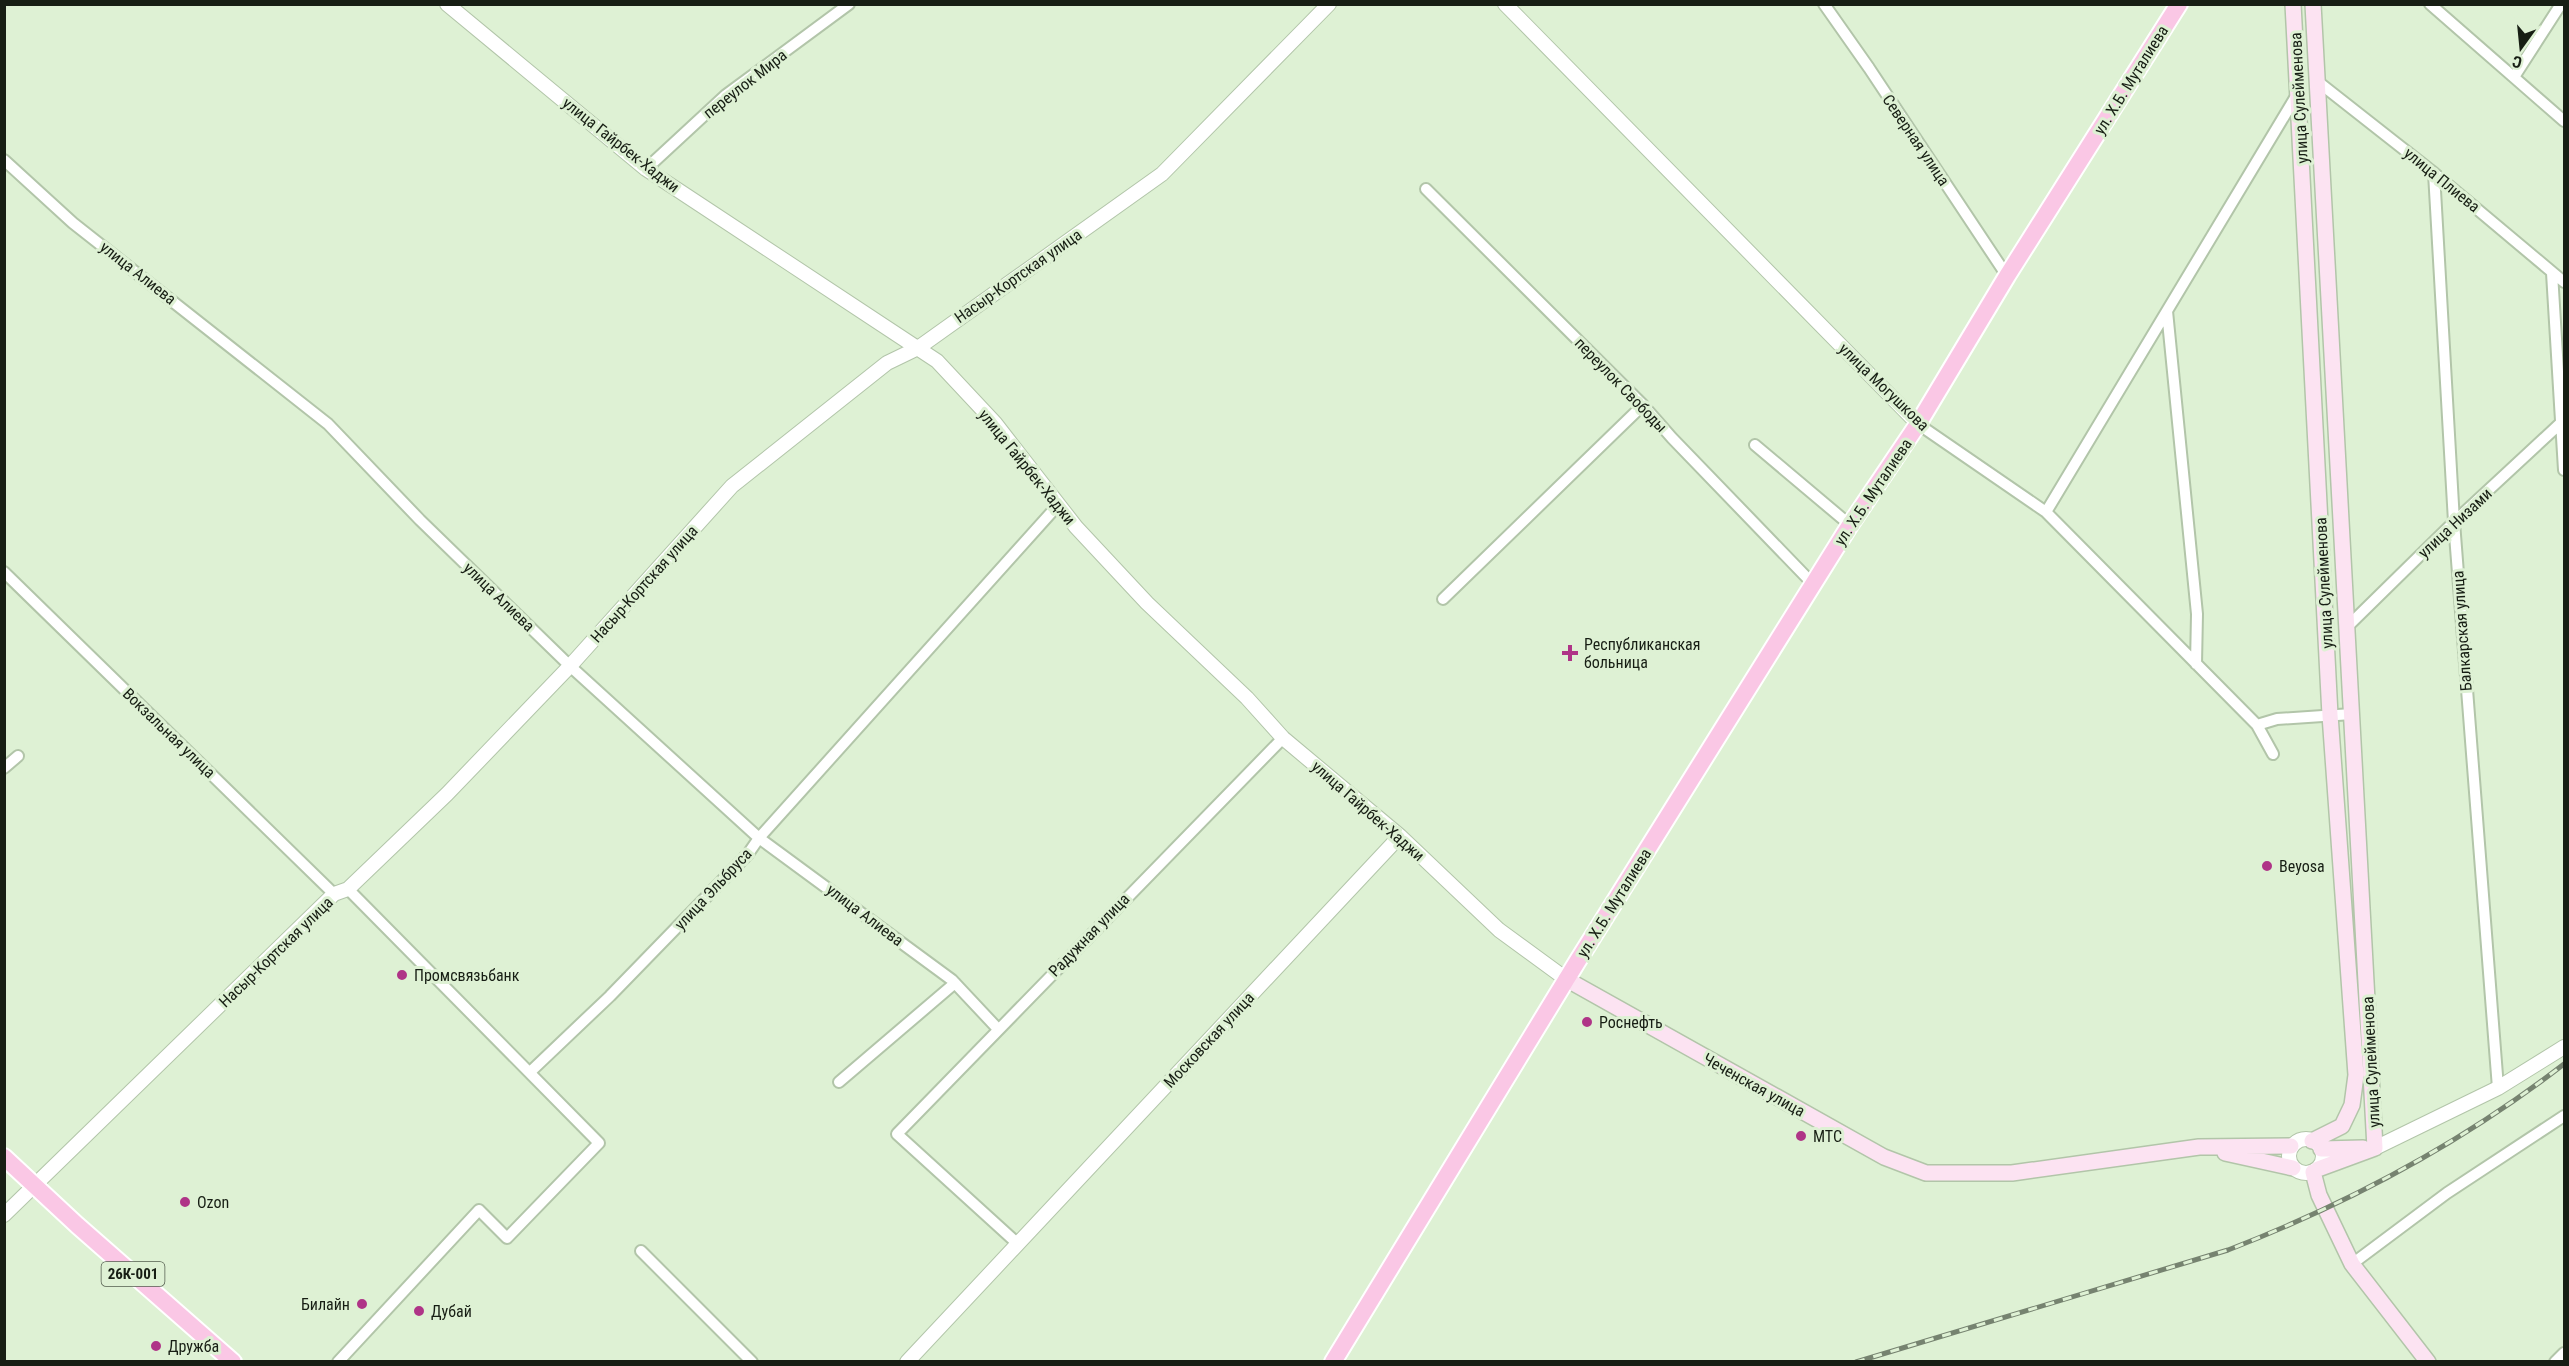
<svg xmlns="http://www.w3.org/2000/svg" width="2569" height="1366" font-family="'Roboto Condensed',sans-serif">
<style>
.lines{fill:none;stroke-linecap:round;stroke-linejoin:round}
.minor-casing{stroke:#b2c5a9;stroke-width:14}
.tertiary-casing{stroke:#b2c5a9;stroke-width:16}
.secondary-casing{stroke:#b2c5a9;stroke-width:18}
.primary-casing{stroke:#fff;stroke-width:20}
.minor{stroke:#fff;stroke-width:10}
.tertiary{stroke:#fff;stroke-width:14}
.secondary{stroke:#fce3f2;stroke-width:15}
.primary{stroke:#fac7e5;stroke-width:16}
.rail-casing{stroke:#768370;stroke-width:5}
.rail{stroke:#def1d4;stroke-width:3;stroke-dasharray:9;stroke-linecap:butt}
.poi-dot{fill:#af3487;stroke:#def1d4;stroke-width:2}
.labels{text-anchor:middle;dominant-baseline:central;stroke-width:6;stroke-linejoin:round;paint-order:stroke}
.shield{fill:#def1d4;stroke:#535d4e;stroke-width:1.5}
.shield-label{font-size:15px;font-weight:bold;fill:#171e14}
.street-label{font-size:16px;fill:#171e14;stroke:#def1d4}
.poi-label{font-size:16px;fill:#171e14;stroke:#def1d4;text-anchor:start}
</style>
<rect width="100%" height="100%" fill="#def1d4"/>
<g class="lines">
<g class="minor-casing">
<path id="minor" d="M 1824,4 L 1869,68 L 2007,276
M 2430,4 L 2564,121
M 2514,77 L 2561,4
M 2317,81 L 2434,173 L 2564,282
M 4,160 L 73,223 L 328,424 L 420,520 L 570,666 L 759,838 L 952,980 L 998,1029
M 646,169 L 726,95 L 849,4
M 2434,173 L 2454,522 L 2498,1088
M 1426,189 L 1643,405 L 1672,438 L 1813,584
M 2552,273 L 2564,470
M 2167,311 L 2197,614 L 2196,664
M 1918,424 L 2046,512 L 2257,725 L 2273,754
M 1755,445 L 1850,525
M 2046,512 L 2298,93
M 4,572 L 334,894
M 1443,599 L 1643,405
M 2347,627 L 2454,522 L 2564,420
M 2257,725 L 2277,719 L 2352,714
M 4,768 L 18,756
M 530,1072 L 610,996 L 748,854 L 759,838 L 1058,505
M 839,1082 L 955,983
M 1018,1244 L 897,1134 L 1283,738
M 641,1251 L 752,1362
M 2352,1264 L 2447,1193 L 2564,1116
M 338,1362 L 479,1210 L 507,1238 L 599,1143 L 348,889
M 2555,1362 L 2564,1353"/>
</g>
<g class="tertiary-casing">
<path id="tertiary" d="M 447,4 L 646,169 L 937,361 L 995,423 L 1076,527 L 1147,603 L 1247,698 L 1283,738 L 1400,836 L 1499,930 L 1566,979
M 1505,4 L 1918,424
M2289 1156a17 17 0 1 1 34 0a17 17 0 1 1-34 0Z
M 2375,1148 L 2498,1088 L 2564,1047
M 4,1215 L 334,894 L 348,889 L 447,794 L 570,666 L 732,486 L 887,363 L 918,348 L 1162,174 L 1329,4
M 907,1362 L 1400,836"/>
</g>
<g class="secondary-casing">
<path id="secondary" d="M 2293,4 L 2330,715 L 2356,1075 L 2352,1105 L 2342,1126 L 2312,1141
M 2313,4 L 2375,1148
M 1566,979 L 1884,1157 L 1926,1173 L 2012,1173 L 2199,1147 L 2291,1146
M 2321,1149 L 2363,1148
M 2225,1153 L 2293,1168
M 2318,1169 L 2375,1148
M 2313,1172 L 2319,1195 L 2352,1264 L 2428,1362"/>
</g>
<g class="primary-casing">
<path id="primary" d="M 4,1157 L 77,1225 L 233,1362
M 1333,1362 L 1577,962 L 1850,525 L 1918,424 L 2007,276 L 2179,4"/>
</g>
<use href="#minor" class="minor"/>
<use href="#tertiary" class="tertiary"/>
<use href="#secondary" class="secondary"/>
<use href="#primary" class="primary"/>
<g class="rail-casing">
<path id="rail" d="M 1856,1362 L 2228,1250 C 2347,1204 2463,1142 2564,1064"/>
</g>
<use href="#rail" class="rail"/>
</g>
<g class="poi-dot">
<path d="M1567 644h6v6h6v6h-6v6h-6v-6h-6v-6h6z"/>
<circle cx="2267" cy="866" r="6"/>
<circle cx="402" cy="975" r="6"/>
<circle cx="1587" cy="1022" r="6"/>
<circle cx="1801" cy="1136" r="6"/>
<circle cx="185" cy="1202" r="6"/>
<circle cx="362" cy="1304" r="6"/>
<circle cx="419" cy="1311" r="6"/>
<circle cx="156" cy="1346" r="6"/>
</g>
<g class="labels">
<rect class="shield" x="101.5" y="1262" width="63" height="24" rx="4.5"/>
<g class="shield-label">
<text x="133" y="1274">26К-001</text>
</g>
<g class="street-label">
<text transform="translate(2131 80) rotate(-58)">ул. Х.Б. Муталиева</text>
<text transform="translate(745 84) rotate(-38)">переулок Мира</text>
<text transform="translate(2299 98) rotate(-93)">улица Сулейменова</text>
<text transform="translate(1916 140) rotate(56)">Северная улица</text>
<text transform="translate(621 145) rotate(38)">улица Гайрбек-Хаджи</text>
<text transform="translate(2442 180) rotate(39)">улица Плиева</text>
<text transform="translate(138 273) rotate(38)">улица Алиева</text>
<text transform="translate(1018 276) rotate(-35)">Насыр-Кортская улица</text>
<text transform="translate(1621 385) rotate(46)">переулок Свободы</text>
<text transform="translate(1884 387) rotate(44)">улица Могушкова</text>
<text transform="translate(1027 467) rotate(51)">улица Гайрбек-Хаджи</text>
<text transform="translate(1873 492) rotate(-56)">ул. Х.Б. Муталиева</text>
<text transform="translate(2455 523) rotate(-43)">улица Низами</text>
<text transform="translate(2324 583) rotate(-93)">улица Сулейменова</text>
<text transform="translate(644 584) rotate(-48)">Насыр-Кортская улица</text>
<text transform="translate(499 597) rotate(44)">улица Алиева</text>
<text transform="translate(2462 631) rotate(-94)">Балкарская улица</text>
<text transform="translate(169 733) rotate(44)">Вокзальная улица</text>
<text transform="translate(1368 811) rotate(41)">улица Гайрбек-Хаджи</text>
<text transform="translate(713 889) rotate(-47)">улица Эльбруса</text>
<text transform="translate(1614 903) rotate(-58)">ул. Х.Б. Муталиева</text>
<text transform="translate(865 915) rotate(37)">улица Алиева</text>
<text transform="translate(1089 935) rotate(-46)">Радужная улица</text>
<text transform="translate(276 952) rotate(-44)">Насыр-Кортская улица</text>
<text transform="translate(1209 1040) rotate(-47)">Московская улица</text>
<text transform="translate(2371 1062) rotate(-93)">улица Сулейменова</text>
<text transform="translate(1754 1085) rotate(29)">Чеченская улица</text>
</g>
<g class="poi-label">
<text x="1584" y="644">Республиканская<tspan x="1584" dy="18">больница</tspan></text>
<text x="2279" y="866">Beyosa</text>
<text x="414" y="975">Промсвязьбанк</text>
<text x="1599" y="1022">Роснефть</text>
<text x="1813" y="1136">МТС</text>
<text x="197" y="1202">Ozon</text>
<text x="350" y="1304" text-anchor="end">Билайн</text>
<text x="431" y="1311">Дубай</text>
<text x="168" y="1346">Дружба</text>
</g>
</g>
<rect width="2569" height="1366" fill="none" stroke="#171e14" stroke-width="12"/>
<g transform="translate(2521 48) rotate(195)" stroke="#def1d4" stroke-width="4.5" paint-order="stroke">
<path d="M0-4.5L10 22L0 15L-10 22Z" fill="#171e14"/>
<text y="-9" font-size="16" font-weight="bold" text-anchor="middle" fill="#171e14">С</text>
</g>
</svg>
